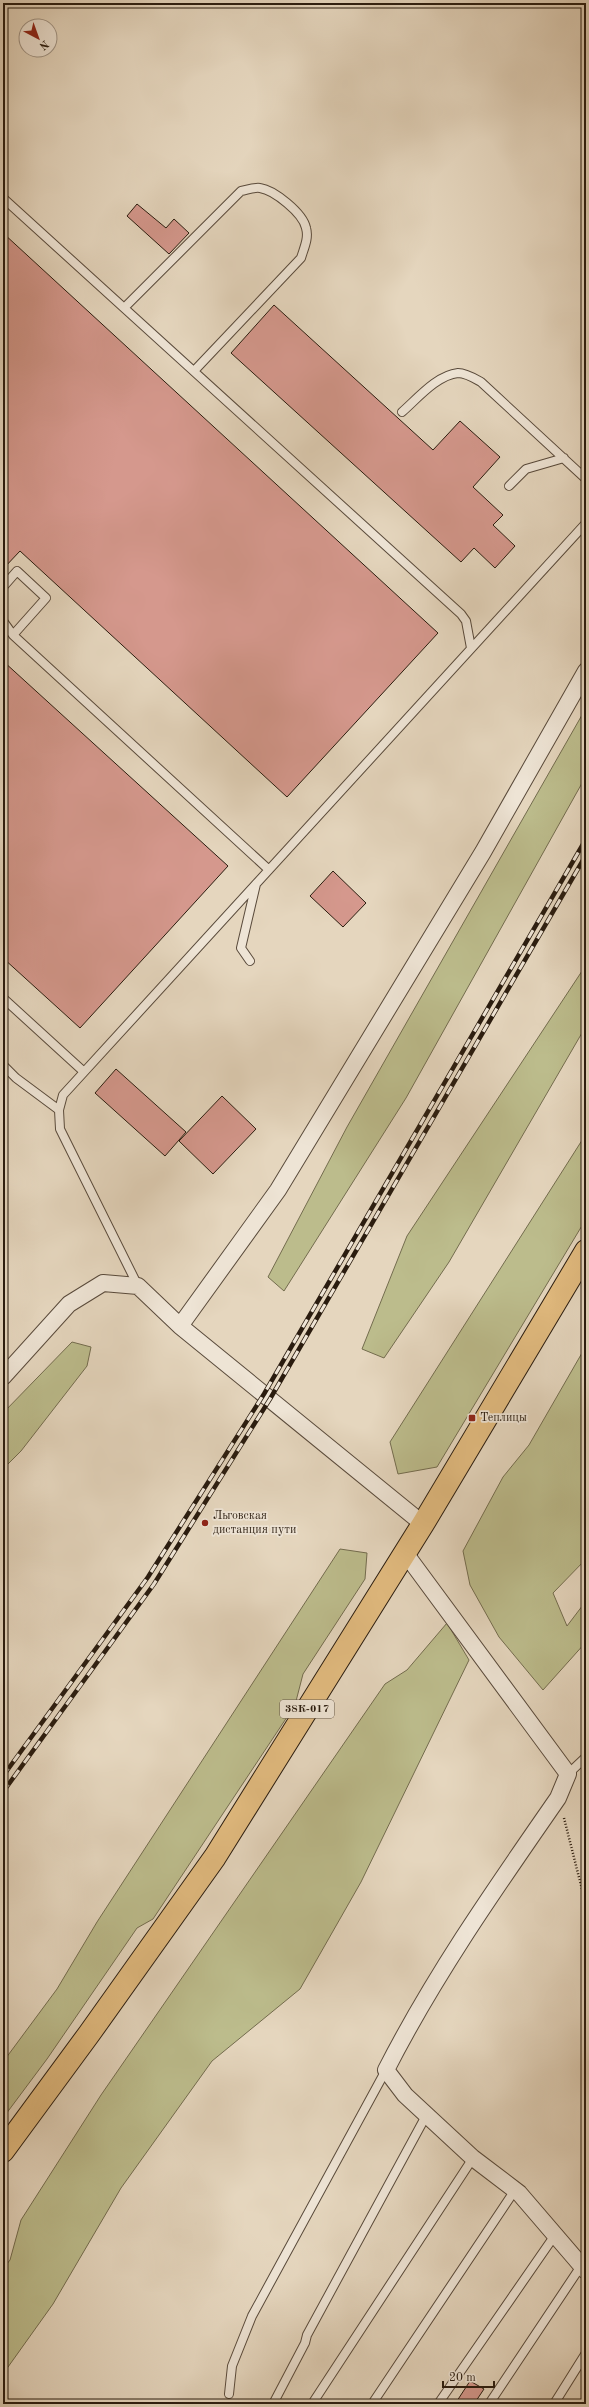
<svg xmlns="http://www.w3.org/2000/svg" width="589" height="2407" font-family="'Old Standard TT',serif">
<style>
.green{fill:#bcbc8c;stroke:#736c4e}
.building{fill:#d5988d;stroke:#2a1c0f}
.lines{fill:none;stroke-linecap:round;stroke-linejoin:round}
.service-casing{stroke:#594a3b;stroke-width:10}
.minor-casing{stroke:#594a3b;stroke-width:18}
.primary-casing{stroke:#2a1c0f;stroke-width:24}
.path{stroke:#2a1c0f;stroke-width:2.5;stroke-dasharray:1 2;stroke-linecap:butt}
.service{stroke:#eee4d5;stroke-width:8}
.minor{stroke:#eee4d5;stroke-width:16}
.primary{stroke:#e2bb7f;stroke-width:22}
.rail-casing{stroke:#2a1c0f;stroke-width:4.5}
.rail{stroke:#eee4d5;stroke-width:3;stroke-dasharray:9;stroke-linecap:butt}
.poi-dot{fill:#8f2418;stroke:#eee4d5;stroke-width:1.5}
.labels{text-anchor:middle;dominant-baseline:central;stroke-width:3.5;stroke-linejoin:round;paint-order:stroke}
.shield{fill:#eee4d5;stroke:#65584a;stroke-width:1}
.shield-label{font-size:11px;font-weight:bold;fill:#2a1c0f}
.poi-label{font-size:12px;fill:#2a1c0f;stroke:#eee4d5;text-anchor:start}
</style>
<rect width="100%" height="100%" fill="#e5d6be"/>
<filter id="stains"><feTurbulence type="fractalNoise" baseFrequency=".005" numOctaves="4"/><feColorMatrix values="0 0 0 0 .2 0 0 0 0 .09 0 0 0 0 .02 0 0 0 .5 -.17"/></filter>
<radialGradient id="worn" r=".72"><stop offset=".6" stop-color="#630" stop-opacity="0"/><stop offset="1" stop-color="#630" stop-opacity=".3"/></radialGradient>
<path class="green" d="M 586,708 L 586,776 L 406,1098 L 284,1291 L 268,1277 L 347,1127 Z
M 586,965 L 586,1026 L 449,1262 L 384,1358 L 362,1349 L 407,1236 Z
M 586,1134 L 586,1219 L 437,1467 L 398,1474 L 390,1442 Z
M 72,1342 L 91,1347 L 87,1366 L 21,1451 L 3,1469 L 3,1413 Z
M 586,1346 L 586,1559 L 553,1593 L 567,1626 L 586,1601 L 586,1642 L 543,1690 L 499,1637 L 470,1585 L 463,1551 L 503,1477 L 529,1445 Z
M 340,1549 L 367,1553 L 365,1579 L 303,1674 L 295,1705 L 153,1919 L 137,1928 L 47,2059 L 3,2118 L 3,2062 L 57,1989 L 97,1922 Z
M 447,1623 L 469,1660 L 361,1882 L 300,1989 L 212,2061 L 121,2188 L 53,2304 L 3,2374 L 3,2269 L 10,2260 L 21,2220 L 101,2095 L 385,1684 L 407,1670 Z"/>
<path class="building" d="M 137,204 L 166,228 L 174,219 L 189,233 L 169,254 L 127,216 Z
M 3,233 L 438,633 L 287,797 L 20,551 L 3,569 Z
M 274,305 L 433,450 L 460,421 L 500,457 L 473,487 L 503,515 L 493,525 L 515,546 L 495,568 L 474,548 L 461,562 L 231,353 Z
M 3,661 L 228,866 L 80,1028 L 3,958 Z
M 333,871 L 366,903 L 343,927 L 310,896 Z
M 116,1069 L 186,1132 L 165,1156 L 95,1093 Z
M 222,1096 L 256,1129 L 213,1174 L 179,1141 Z
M 470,2381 L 484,2389 L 474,2404 L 455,2404 Z"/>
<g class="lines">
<g class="service-casing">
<path id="service" d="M 3,198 L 461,614 L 466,621 L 471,648
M 124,308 L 241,191 C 247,190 254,187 260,188 C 274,190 303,213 306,228 C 309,238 304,248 301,258 L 194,371
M 402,412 C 417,399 437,375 458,373 C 466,373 474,378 481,382 L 586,479
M 509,486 L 526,469 L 564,458
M 3,587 L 17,571 L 46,598 L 13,635
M 3,621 L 13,635 L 268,869
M 250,961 L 241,948 L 256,884
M 3,998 L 83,1071
M 3,1065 L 16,1078 L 59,1110
M 138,1286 L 60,1129 L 59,1110 L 63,1095 L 586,523
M 568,1774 L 586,1757
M 229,2394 L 232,2366 L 252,2316 L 386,2070
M 273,2404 L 305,2343 L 307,2335 L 427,2114
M 312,2404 L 473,2158
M 372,2404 L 515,2190
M 438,2404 L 555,2235
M 489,2404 L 581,2266
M 554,2404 L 586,2353"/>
</g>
<g class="minor-casing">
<path id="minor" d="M 180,1326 L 278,1190 L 483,852 L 586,671
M 3,1377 L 69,1304 L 103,1283 L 138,1286 L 180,1326 L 423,1524
M 405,1553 L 568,1774 L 558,1798 C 497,1886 435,1974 386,2070 L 405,2095 L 473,2158 L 519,2193 L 586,2271"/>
</g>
<g class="primary-casing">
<path id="primary" d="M 3,2151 L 89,2034 L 215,1857 L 423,1524 L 586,1251"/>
</g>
<path class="path" d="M 564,1818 L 586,1905"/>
<use href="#service" class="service"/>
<use href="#minor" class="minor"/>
<use href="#primary" class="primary"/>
<g class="rail-casing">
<path id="rail" d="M 3,1776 L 148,1577 L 264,1394 L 586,839
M 3,1792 L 154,1584 L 270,1399 L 586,855"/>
</g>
<use href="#rail" class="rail"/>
</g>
<g class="poi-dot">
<rect x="468" y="1414" width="8" height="8" rx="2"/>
<circle cx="205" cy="1523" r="4"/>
</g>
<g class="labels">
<rect class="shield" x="280" y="1700" width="54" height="18" rx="3"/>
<g class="shield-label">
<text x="307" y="1709">38К-017</text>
</g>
<g class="poi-label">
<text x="480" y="1418">Теплицы</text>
<text x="213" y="1516">Льговская<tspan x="213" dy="14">дистанция пути</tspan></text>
</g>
</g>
<rect width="589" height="2407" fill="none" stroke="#e5d6be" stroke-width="16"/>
<rect x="4" y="4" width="581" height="2399" fill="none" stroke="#2a1c0f" stroke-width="2"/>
<rect x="8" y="8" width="573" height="2391" fill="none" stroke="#2a1c0f"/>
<g transform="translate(38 38) rotate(139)"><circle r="19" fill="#eee4d5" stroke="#a09486"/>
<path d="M0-3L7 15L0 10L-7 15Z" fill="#8f2418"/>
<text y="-6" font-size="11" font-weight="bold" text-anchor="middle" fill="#2a1c0f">N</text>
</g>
<path d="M443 2381v6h51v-6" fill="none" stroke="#2a1c0f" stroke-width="2"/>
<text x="449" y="2381" font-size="12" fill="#2a1c0f" stroke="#eee4d5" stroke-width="3" paint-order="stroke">20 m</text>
<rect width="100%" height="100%" filter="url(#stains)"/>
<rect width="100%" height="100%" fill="url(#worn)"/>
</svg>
